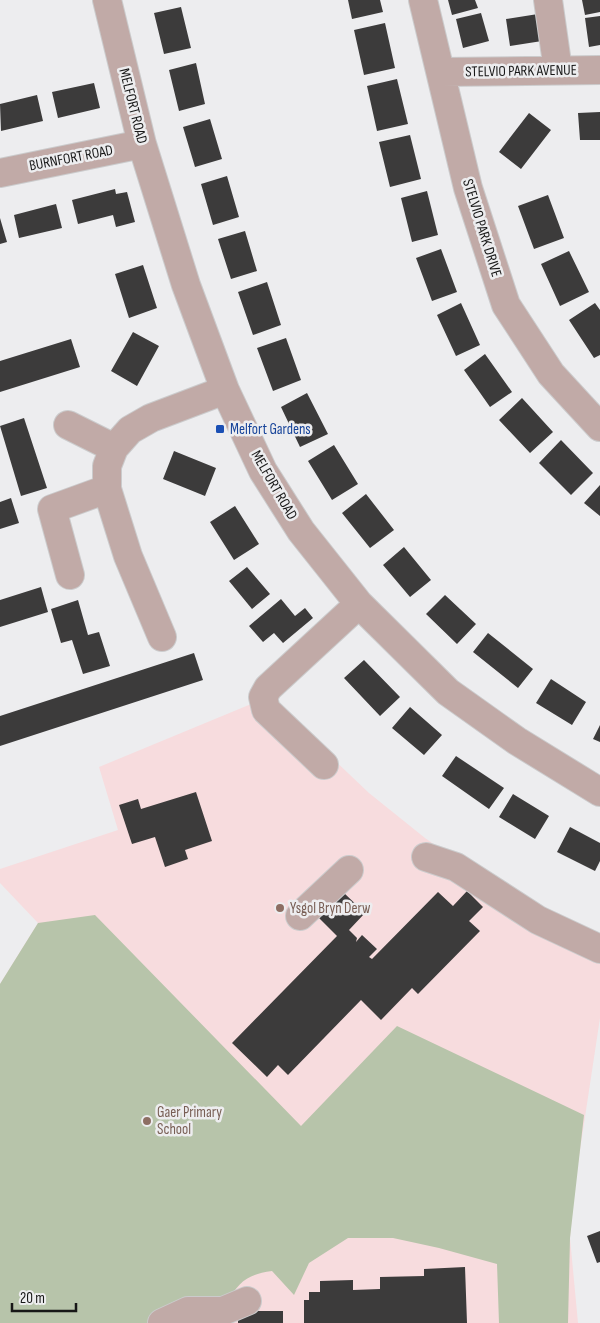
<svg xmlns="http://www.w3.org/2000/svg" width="600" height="1323" font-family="'Sofia Sans Condensed',sans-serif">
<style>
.education{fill:#f7dcde}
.green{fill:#b7c4aa}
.building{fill:#3c3b3b}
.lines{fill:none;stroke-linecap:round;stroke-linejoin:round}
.minor-casing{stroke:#cbcbcc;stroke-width:30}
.minor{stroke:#c1aaa7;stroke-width:28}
.transit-dot{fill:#1a4fb4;stroke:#ededef;stroke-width:2}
.education-dot{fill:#8d6e63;stroke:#ededef;stroke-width:2}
.labels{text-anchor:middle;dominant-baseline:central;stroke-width:5;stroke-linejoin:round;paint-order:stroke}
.street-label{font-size:15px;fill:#171717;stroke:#ededef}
.transit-label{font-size:15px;fill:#164399;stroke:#ededef;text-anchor:start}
.education-label{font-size:15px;fill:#785e54;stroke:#ededef;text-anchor:start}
</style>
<rect width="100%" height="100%" fill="#ededef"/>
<path class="education" d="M 268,697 L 369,793 L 425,838 L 471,870 L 600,940 L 600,1018 L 575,1183 L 570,1238 L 578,1323 L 0,1323 L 0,984 L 38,923 L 0,883 L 0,869 L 118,830 L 99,767 Z"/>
<path class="green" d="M 95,915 L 301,1126 L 397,1026 L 584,1115 L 570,1238 L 568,1323 L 499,1323 L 497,1264 L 439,1248 L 393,1238 L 348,1238 L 309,1263 L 294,1295 L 272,1271 C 244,1275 241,1282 225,1303 L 230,1323 L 0,1323 L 0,984 L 38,923 Z"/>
<path class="building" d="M 348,0 L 380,0 L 383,12 L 352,19 Z
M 448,0 L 475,0 L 478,8 L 452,15 Z
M 582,0 L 600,0 L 600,12 L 585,15 Z
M 181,7 L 191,48 L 164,54 L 154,13 Z
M 481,13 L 489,41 L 463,48 L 456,19 Z
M 538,14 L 542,41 L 510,46 L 506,19 Z
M 600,16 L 600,45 L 589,47 L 585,18 Z
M 385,23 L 395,68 L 364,75 L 354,30 Z
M 196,63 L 205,104 L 179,111 L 169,70 Z
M 397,79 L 408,124 L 377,131 L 367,86 Z
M 94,83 L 100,108 L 58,118 L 52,92 Z
M 37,95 L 43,121 L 1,131 L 0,104 Z
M 600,112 L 600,140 L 580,140 L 578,113 Z
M 529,113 L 551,130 L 521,169 L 499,152 Z
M 210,119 L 222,159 L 195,167 L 183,127 Z
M 410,135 L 421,179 L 390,187 L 379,142 Z
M 227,176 L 239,217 L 213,225 L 201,184 Z
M 115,189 L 116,194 L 127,192 L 135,222 L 116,227 L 113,215 L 78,224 L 72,200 Z
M 427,191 L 438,235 L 412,242 L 401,198 Z
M 548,195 L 564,238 L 534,249 L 518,206 Z
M 56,204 L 62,228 L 19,238 L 14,215 Z
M 0,218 L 7,242 L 0,244 Z
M 245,231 L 257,271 L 231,279 L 218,239 Z
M 441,249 L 457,292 L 432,301 L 416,258 Z
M 569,251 L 589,292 L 560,306 L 541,264 Z
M 143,265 L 157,308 L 129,318 L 115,274 Z
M 267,282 L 281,325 L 253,335 L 238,292 Z
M 461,303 L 480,345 L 456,356 L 437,315 Z
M 595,303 L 600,310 L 600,355 L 594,358 L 569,320 Z
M 133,332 L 159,346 L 137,386 L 111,371 Z
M 286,338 L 301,380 L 273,391 L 257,348 Z
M 71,339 L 80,367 L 0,392 L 0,361 Z
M 485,354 L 512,392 L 490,407 L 464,370 Z
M 307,393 L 328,434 L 300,447 L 281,407 Z
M 522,398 L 553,432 L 530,453 L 499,420 Z
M 24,418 L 47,488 L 21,496 L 0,426 Z
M 561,440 L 593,473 L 571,495 L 539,463 Z
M 334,445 L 358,484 L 332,500 L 308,461 Z
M 174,451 L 216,468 L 205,496 L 163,479 Z
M 600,485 L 600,516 L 584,503 Z
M 366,494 L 394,530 L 370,548 L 342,513 Z
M 11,498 L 19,523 L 0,529 L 0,502 Z
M 235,506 L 259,544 L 234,560 L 210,522 Z
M 404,547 L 431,580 L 410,597 L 383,565 Z
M 247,567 L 270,594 L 252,609 L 229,581 Z
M 41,587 L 48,612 L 0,627 L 0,600 Z
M 445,595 L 476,624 L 457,644 L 426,614 Z
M 281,599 L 295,616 L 305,608 L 313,618 L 283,643 L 274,633 L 263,642 L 249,626 Z
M 78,600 L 88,635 L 99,632 L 110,666 L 83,674 L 72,640 L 61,643 L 51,609 Z
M 488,633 L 533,669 L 518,688 L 473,652 Z
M 194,653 L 203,680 L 0,746 L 0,716 Z
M 364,660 L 400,697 L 380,716 L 344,678 Z
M 551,679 L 586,702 L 572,725 L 536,703 Z
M 410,707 L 442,735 L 424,755 L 392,728 Z
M 600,725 L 600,742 L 593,739 Z
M 456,756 L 504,788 L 489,809 L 442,776 Z
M 196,792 L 212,841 L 185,850 L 188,859 L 165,867 L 155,837 L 132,844 L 119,805 L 138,799 L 141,809 Z
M 513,794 L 549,816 L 535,839 L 499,817 Z
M 570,827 L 600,843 L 600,861 L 595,871 L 557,852 Z
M 467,891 L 483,907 L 469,921 L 480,931 L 418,994 L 412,988 L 381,1020 L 361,1000 L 288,1075 L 278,1065 L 267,1077 L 232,1043 L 337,936 L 317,916 L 344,893 L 365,913 L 349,930 L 357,938 L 356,942 L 362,935 L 377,949 L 369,957 L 372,959 L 438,892 L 453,906 Z
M 600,1231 L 600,1262 L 597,1263 L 587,1236 Z
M 465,1267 L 467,1323 L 304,1323 L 304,1300 L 309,1300 L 309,1292 L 320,1292 L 320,1281 L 353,1280 L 353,1290 L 380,1289 L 380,1277 L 424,1276 L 424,1269 Z
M 238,1311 L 283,1311 L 283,1323 L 238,1323 Z"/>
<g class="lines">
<g class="minor-casing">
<path id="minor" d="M 107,0 L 142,144 L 186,285 L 225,390 L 263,471 L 301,531 L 359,604 L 448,692 L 517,741 L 600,792
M 423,0 L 468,188 L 506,305 L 551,374 L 600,427
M 548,0 L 558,70
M 442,72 L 600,70
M 0,173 L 142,144
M 68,425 L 114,448
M 70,575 L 52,509 L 107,489
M 162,637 L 128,556 L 107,489 L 107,466 L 114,448 L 130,430 L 151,418 L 225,390
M 324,765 L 266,710 L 263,697 L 268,688 L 359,604
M 426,857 L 456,867 L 538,920 L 600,949
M 300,916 L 349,870
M 162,1323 L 188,1311 L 223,1311 L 247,1301"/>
</g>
<use href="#minor" class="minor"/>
</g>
<rect class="transit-dot" x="215" y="424" width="10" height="10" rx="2.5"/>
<g class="education-dot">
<circle cx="280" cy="908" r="5"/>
<circle cx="147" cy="1121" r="5"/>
</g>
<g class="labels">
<g class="street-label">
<text transform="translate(521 71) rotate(-1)">STELVIO PARK AVENUE</text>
<text transform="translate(133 106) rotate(76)">MELFORT ROAD</text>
<text transform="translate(71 158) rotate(-11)">BURNFORT ROAD</text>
<text transform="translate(482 228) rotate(73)">STELVIO PARK DRIVE</text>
<text transform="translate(274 485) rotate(60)">MELFORT ROAD</text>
</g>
<g class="transit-label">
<text x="230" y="429">Melfort Gardens</text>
</g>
<g class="education-label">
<text x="290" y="908">Ysgol Bryn Derw</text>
<text x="157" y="1112">Gaer Primary<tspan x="157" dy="17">School</tspan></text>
</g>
</g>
<path d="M12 1303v8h64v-8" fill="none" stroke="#171717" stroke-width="2.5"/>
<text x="20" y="1303" font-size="15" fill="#171717" stroke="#ededef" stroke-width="4" paint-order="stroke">20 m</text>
</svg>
